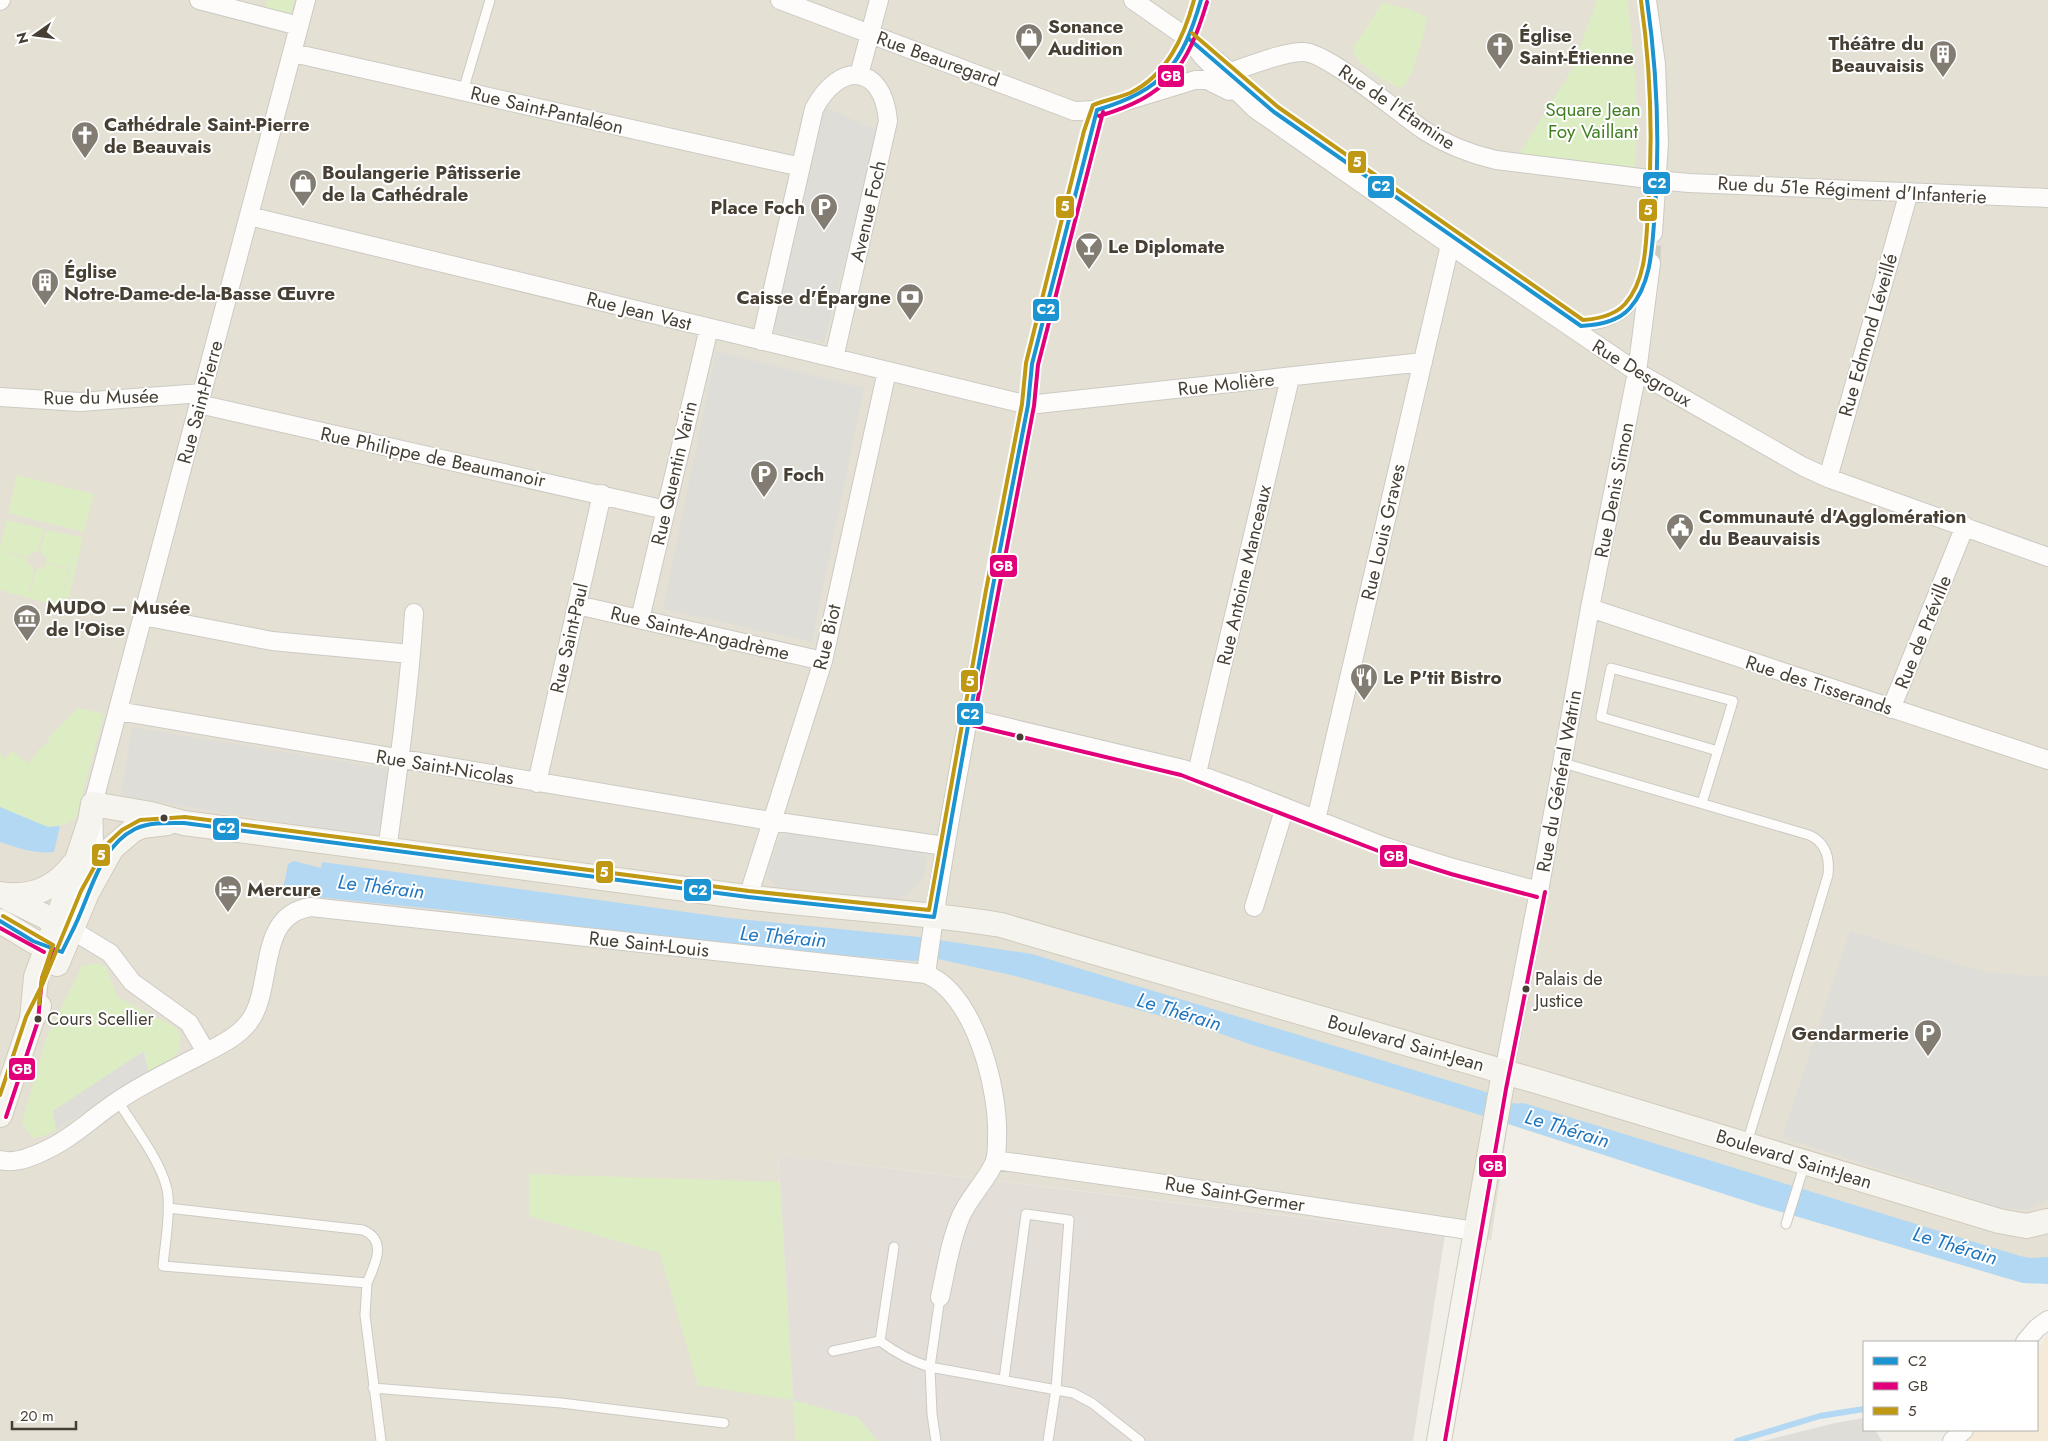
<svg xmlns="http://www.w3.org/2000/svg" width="2048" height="1441" font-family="Jost,sans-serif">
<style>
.residential{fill:#e5e0d4}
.commercial{fill:#f5ead8}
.industrial{fill:#e3dfd8}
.green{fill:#dcedc4}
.parking{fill:#dfddd8}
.water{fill:#b2d8f3}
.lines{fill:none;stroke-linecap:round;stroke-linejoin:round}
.stream{stroke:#b2d8f3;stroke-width:6}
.street-tunnel{stroke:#cecbc3;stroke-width:18;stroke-dasharray:18 9;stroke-linecap:butt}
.lane-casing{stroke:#cccac3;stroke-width:11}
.street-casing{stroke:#cccac3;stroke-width:20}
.secondary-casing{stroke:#d0cbbd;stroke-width:26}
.lane{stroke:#fdfcfb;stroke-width:9}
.street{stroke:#fdfcfb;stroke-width:18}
.secondary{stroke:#f6f4ee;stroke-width:24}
.bus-1-casing{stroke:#fff;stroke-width:8}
.bus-2-casing{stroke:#fff;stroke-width:8}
.bus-3-casing{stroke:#fff;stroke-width:8}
.bus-1{stroke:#1c94d2;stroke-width:4}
.bus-2{stroke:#e2007a;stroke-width:4}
.bus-3{stroke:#bf9914;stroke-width:4}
.bus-dot{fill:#473f33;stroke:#fff;stroke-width:2}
.labels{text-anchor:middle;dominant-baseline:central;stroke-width:4;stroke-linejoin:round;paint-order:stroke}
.bus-label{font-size:18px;fill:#473f33;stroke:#fff;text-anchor:start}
.poi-label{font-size:19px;font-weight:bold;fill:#473f33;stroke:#fff;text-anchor:start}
.street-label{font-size:19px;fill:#473f33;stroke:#fff}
.park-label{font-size:19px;fill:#417f20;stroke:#fff}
.water-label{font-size:20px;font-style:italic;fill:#2076be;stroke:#fff}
.line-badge{stroke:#fff;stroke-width:2}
.badge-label{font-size:14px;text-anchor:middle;font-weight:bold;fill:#fff}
</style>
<rect width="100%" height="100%" fill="#f0eee7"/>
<path class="residential" d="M 0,0 L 2048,0 L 2048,1282 L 2023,1283 L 1986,1272 L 1795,1216 L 1508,1124 L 1491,1240 L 778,1155 L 796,1441 L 0,1441 Z"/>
<path class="commercial" d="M 2048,1334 L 2048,1441 L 1963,1441 L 1974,1430 L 2037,1430 L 2037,1351 Z"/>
<path class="industrial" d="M 778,1155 L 1445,1235 L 1413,1441 L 796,1441 Z"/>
<path class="green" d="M 267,0 L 294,0 L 289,20 L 264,14 Z
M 1597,0 L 1627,0 C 1635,56 1639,111 1635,168 L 1625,168 L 1519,155 L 1571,71 Z
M 1384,3 L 1408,9 L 1426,17 L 1427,21 C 1423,36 1413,80 1401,88 C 1389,84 1353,64 1354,49 C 1354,42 1362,35 1366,29 C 1372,20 1375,11 1384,3 Z
M 17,475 L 94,494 L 84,532 L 8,513 Z
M 7,520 L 44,529 L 38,551 L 32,552 L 28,557 L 6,552 L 5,558 L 6,553 L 28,559 L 28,564 L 34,569 L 29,591 L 37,593 L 30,591 L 36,570 L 44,567 L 46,563 L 68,569 L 62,600 L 75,548 L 69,568 L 46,562 L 46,556 L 40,552 L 46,530 L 83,538 L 66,608 L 0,590 L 0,547 Z
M 78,708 L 104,714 L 76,818 C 52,837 23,819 0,807 L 0,752 L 3,758 L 7,757 L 12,751 L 28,764 L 41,747 L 42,748 L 50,739 L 48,738 Z
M 97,963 L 106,967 L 117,997 L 178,1029 C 185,1059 171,1058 148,1071 L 143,1052 L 53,1111 L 56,1130 L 43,1136 L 33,1138 L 22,1123 L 46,1039 L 82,966 Z
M 529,1174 L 780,1182 L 793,1400 L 858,1418 L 878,1441 L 796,1441 L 793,1400 L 698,1385 L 660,1253 L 529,1216 Z"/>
<path class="parking" d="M 825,107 L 877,130 L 824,343 L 773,331 Z
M 716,351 L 864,388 L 812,642 L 663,609 Z
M 132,727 L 389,769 L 378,838 L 121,796 Z
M 792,831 L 918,851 L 925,857 L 926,861 L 924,876 L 912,891 L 900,899 L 891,902 L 776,892 L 767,874 L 779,838 Z
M 1850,931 L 1985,972 L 2048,977 L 2048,1200 L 2026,1210 L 2001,1208 L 1782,1137 Z
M 144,1051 L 148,1071 L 56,1130 L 53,1111 Z
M 1864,1418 L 1864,1430 L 1875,1430 L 1882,1441 L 1763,1441 L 1835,1423 Z"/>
<path class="water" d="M 0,807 L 48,827 L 60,826 L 54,852 C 35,854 18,848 0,842 Z
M 294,861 L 321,868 L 322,862 L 729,918 L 919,937 L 1032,954 L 1486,1092 C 1496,1101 1509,1105 1523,1103 L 2020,1256 L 2031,1258 L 2048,1257 L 2048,1284 L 2023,1283 L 1761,1206 L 1490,1118 L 1252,1045 L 1205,1028 L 1011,975 L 938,959 L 913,961 L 743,947 L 454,911 L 287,894 L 283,890 L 288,864 Z"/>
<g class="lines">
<path class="stream" d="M 1737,1441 L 1820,1416 L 1864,1409"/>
<path class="street-tunnel" d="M 1651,263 L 1653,233"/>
<g class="lane-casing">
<path id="lane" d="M 463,91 L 490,0
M 1249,91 L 1276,113
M 1350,165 L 1506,273
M 1581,326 C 1610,325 1633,313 1643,285
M 1563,763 L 1809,835 C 1825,842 1830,857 1828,875 L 1747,1143
M 1702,803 L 1733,701 L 1611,668 L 1601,717 L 1718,751
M 118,1101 C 133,1126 166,1167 168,1196 C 170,1219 165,1243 163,1266 L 367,1283 L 365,1315 L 381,1441
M 168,1208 L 363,1230 C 388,1241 375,1264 367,1283
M 1786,1224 L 1805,1163
M 894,1247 L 880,1341 C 896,1353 910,1361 930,1367 L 1073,1393 L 1092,1403 L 1140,1441
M 833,1351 L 880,1341
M 1004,1379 L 1026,1214 L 1069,1220 L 1056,1389 L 1048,1441
M 373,1388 L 561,1403 L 724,1423
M 936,1441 L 932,1414 L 930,1367 L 940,1297"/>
</g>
<g class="street-casing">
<path id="street" d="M 199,0 L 299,26
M 780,0 L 1074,111 L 1097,110 L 1195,80 L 1207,80 L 1229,91
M 1133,0 L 1196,44
M 1647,0 L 1656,64 L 1659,143 L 1653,233
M 0,1 L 1,0
M 1188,38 L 1203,57 L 1254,108 L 1450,245 L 1637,372 L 1802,466 L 1828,478 L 2048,557
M 293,53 L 801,167
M 1216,60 L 1230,72 C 1249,66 1285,51 1304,52 C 1328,53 1400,114 1425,131 C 1447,145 1470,154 1496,160 L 1657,180 L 1689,183 L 2048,198
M 859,75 L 879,0
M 1149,89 C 1177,69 1192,33 1201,0
M 249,216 L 1028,405 L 1423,362
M 761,341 L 814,109 C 839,61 883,63 888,121 L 834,358
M 0,397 L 80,402 L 202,393
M 199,404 L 666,510
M 1828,478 L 1909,192
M 577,605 L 823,661
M 1590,608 L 2048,760
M 143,616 L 272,641 L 411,654
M 640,619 L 709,328
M 1891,709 L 1965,526
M 118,711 L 758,819 L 945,846
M 968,718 L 1183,769 L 1249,793 L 1383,846 L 1453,868 L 1539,891
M 1197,773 L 1290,378
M 537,783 L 602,494
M 1316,820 L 1450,245
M 387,850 C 398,771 409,692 414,613
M 90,880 L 94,846 L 93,804 L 306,0
M 748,897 L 823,661 L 887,371
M 1254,907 L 1285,807
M 72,930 L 110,953 L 132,982 L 189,1023 L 206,1052
M 926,974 C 952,783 993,595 1028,405 L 1032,364 L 1097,110
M 1504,1072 L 1539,891 L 1590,608 L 1637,372 L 1651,263
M 0,1160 C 17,1165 39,1154 54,1146 C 77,1134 97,1114 119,1100 C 144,1083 172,1070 199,1056 C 216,1047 237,1038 249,1022 C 275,988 255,915 311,907 L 926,974 C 975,994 999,1089 997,1138 C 997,1145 997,1154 995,1161 C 988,1179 969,1197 961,1216 C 950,1241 946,1271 940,1297
M 995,1160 L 1151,1182 L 1475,1231
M 2025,1342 L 2037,1328 L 2048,1320
M 1952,1441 L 1964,1430"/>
</g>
<g class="secondary-casing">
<path id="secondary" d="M 0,894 C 30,899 55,889 73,865
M 4,896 L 70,929
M 0,921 L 33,941 L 61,952
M 57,964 L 87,893 L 112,848 L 133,830 L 142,826 L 167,823
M 32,1019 L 36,977 L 60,912 L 90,821 L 93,804 L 151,814 L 184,823 C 371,847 558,874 746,897 C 831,908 917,911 1001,925 L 1546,1084 L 1999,1221 L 2026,1226 L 2048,1221
M 0,1115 L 32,1019 L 39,1006
M 1439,1441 L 1504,1072"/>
</g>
<use href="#lane" class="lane"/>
<use href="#street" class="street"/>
<use href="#secondary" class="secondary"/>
<g class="bus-1-casing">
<path id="bus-1" d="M 1188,38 L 1274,112 L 1581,326
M 1097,110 C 1163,90 1182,65 1201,0
M 1581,326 C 1598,325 1618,322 1630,308 C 1653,282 1652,243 1655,210 C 1660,139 1657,70 1647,0
M 934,917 L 992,591 L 1028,405 L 1032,364 L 1097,110
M 0,921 L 33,941 L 62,952
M 62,952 C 68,939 75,927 80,914 C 93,884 103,845 135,829 C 150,822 168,823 184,823 L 748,897 L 934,917"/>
</g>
<g class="bus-2-casing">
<path id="bus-2" d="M 1099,116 C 1167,96 1187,69 1207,2
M 974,719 L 1034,406 L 1038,365 L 1103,112
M 967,724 L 1181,775 L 1381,852 L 1451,874 L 1537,897
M 0,928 L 44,952
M 6,1117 L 38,1021 L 42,978 L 53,949
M 1445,1441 L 1506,1089 L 1545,892"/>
</g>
<g class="bus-3-casing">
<path id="bus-3" d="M 1192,33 L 1278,107 L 1583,320 C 1597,319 1614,316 1625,304 C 1647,279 1646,241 1648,210 C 1653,140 1651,70 1641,1
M 3,916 L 53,945 L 42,978 L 39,1004
M 0,1095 L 26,1017 L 43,983 L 81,891 L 107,844 L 122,830 L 140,820 L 185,817 L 749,891 L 929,910 L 986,590 L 1022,404 L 1026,363 L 1084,131 L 1093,105 C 1105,100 1118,98 1130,93 C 1167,75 1184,37 1194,0"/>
</g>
<use href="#bus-1" class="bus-1"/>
<use href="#bus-2" class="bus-2"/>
<use href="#bus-3" class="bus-3"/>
</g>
<defs>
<g id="shop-pin" transform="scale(1.4375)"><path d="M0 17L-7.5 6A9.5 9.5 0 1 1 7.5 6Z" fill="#827c72" stroke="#fff"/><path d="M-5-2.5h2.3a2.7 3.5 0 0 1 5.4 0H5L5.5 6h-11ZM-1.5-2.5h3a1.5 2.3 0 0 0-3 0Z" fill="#fff"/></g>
<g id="church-pin" transform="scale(1.4375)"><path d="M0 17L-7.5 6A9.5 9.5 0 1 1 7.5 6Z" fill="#827c72" stroke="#fff"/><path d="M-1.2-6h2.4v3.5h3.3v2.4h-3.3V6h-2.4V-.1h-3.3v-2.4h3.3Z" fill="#fff"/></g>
<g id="building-pin" transform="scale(1.4375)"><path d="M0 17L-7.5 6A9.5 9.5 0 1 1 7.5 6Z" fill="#827c72" stroke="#fff"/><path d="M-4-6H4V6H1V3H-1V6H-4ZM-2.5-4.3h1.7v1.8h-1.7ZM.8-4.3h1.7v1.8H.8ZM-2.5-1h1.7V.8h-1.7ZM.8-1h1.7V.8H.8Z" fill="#fff"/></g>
<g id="parking-pin" transform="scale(1.4375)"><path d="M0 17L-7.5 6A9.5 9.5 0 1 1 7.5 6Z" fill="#827c72" stroke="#fff"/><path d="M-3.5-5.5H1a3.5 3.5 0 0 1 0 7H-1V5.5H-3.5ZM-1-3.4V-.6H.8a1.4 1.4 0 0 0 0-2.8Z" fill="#fff"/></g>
<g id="bar-pin" transform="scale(1.4375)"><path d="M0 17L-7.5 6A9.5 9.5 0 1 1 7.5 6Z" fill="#827c72" stroke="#fff"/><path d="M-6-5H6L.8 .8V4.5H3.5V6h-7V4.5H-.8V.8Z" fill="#fff"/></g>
<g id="bank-pin" transform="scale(1.4375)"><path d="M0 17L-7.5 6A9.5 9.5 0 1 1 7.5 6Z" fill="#827c72" stroke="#fff"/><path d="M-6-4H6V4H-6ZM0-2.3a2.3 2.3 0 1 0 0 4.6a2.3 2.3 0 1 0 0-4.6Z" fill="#fff"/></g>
<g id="civic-pin" transform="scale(1.4375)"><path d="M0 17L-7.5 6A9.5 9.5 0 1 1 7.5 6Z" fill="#827c72" stroke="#fff"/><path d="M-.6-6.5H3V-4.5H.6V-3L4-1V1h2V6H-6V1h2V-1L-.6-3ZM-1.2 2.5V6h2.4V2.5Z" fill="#fff"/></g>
<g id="museum-pin" transform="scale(1.4375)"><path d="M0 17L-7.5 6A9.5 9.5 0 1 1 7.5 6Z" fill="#827c72" stroke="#fff"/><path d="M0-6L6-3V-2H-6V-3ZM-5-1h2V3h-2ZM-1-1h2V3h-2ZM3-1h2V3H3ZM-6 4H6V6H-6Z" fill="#fff"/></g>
<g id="restaurant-pin" transform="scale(1.4375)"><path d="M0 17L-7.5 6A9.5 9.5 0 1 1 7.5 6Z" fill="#827c72" stroke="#fff"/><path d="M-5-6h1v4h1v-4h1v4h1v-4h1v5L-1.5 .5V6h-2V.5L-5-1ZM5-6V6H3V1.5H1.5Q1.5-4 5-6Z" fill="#fff"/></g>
<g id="hotel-pin" transform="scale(1.4375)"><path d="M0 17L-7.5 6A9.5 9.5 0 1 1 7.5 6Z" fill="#827c72" stroke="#fff"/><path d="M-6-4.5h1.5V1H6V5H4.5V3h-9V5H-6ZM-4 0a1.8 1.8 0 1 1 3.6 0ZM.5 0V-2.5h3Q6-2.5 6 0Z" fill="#fff"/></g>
</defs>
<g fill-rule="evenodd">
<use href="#shop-pin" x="1029" y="37"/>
<use href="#church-pin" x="1500" y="46"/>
<use href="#building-pin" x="1943" y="54"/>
<use href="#church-pin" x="85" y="135"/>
<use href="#shop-pin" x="303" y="183"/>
<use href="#parking-pin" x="824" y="207"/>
<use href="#bar-pin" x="1089" y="246"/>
<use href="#building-pin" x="45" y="282"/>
<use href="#bank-pin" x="910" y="297"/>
<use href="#parking-pin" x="764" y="474"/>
<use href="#civic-pin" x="1680" y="527"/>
<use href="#museum-pin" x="27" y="618"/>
<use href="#restaurant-pin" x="1364" y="677"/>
<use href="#hotel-pin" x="228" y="889"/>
<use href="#parking-pin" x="1928" y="1033"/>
</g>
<g class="bus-dot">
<circle cx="1020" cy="737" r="4.5"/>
<circle cx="164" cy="818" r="4.5"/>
<circle cx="1526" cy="989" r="4.5"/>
<circle cx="38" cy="1019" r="4.5"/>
</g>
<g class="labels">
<g class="bus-label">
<text x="1535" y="979">Palais de<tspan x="1535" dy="22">Justice</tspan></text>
<text x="47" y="1019">Cours Scellier</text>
</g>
<g class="poi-label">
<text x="1048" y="26">Sonance<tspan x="1048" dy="22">Audition</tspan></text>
<text x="1519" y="35">Église<tspan x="1519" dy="22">Saint-Étienne</tspan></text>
<text x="1924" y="43" text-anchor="end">Théâtre du<tspan x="1924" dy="22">Beauvaisis</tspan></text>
<text x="104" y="124">Cathédrale Saint-Pierre<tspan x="104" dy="22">de Beauvais</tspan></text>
<text x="322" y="172">Boulangerie Pâtisserie<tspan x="322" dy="22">de la Cathédrale</tspan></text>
<text x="805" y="207" text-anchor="end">Place Foch</text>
<text x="1108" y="246">Le Diplomate</text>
<text x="64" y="271">Église<tspan x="64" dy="22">Notre-Dame-de-la-Basse Œuvre</tspan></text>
<text x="891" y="297" text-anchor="end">Caisse d'Épargne</text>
<text x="783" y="474">Foch</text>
<text x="1699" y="516">Communauté d'Agglomération<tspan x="1699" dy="22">du Beauvaisis</tspan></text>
<text x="46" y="607">MUDO – Musée<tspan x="46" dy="22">de l'Oise</tspan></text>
<text x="1383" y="677">Le P'tit Bistro</text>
<text x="247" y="889">Mercure</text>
<text x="1909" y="1033" text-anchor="end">Gendarmerie</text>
</g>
<g class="street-label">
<text transform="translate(938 59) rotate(20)">Rue Beauregard</text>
<text transform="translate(1397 107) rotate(34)">Rue de l'Étamine</text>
<text transform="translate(547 110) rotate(13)">Rue Saint-Pantaléon</text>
<text transform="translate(1852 190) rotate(3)">Rue du 51e Régiment d'Infanterie</text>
<text transform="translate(868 211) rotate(-77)">Avenue Foch</text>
<text transform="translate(639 311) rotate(14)">Rue Jean Vast</text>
<text transform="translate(1868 335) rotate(-74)">Rue Edmond Léveillé</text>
<text transform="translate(1642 373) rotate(31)">Rue Desgroux</text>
<text transform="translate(1226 384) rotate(-6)">Rue Molière</text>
<text transform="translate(101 397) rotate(-1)">Rue du Musée</text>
<text transform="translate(200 402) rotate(-75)">Rue Saint-Pierre</text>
<text transform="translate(433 457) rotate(12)">Rue Philippe de Beaumanoir</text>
<text transform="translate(674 473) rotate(-77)">Rue Quentin Varin</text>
<text transform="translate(1614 490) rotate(-79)">Rue Denis Simon</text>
<text transform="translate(1383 532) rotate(-77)">Rue Louis Graves</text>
<text transform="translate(1244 575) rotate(-77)">Rue Antoine Manceaux</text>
<text transform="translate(1923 632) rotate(-68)">Rue de Préville</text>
<text transform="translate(700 633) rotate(13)">Rue Sainte-Angadrème</text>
<text transform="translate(827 637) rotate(-77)">Rue Biot</text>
<text transform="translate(569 638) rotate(-77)">Rue Saint-Paul</text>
<text transform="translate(1819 685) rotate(18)">Rue des Tisserands</text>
<text transform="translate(445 767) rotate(9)">Rue Saint-Nicolas</text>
<text transform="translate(1559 781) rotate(-80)">Rue du Général Watrin</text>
<text transform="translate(649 944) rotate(6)">Rue Saint-Louis</text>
<text transform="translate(1406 1043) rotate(16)">Boulevard Saint-Jean</text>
<text transform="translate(1794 1159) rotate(17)">Boulevard Saint-Jean</text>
<text transform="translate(1235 1194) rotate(9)">Rue Saint-Germer</text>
</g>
<g class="park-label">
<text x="1593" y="109">Square Jean<tspan x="1593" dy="22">Foy Vaillant</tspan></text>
</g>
<g class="water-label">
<text transform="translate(381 887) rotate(7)">Le Thérain</text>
<text transform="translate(783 937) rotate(5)">Le Thérain</text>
<text transform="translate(1179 1012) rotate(17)">Le Thérain</text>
<text transform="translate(1567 1129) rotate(17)">Le Thérain</text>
<text transform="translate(1955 1246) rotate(17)">Le Thérain</text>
</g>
</g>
<g class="line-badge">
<rect x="1157" y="64" width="28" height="24" rx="5" fill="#e2007a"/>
<rect x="1347" y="150" width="20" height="24" rx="5" fill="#bf9914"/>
<rect x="1642" y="171" width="29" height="24" rx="5" fill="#1c94d2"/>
<rect x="1367" y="175" width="28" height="24" rx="5" fill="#1c94d2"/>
<rect x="1055" y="195" width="20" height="24" rx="5" fill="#bf9914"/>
<rect x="1638" y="198" width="20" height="24" rx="5" fill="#bf9914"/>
<rect x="1032" y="298" width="28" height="24" rx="5" fill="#1c94d2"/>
<rect x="989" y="554" width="29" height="24" rx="5" fill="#e2007a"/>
<rect x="960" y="669" width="19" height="24" rx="5" fill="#bf9914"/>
<rect x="956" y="702" width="28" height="24" rx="5" fill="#1c94d2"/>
<rect x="212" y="817" width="28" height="24" rx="5" fill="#1c94d2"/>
<rect x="91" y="843" width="20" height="24" rx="5" fill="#bf9914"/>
<rect x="1379" y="844" width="29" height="24" rx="5" fill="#e2007a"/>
<rect x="595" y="860" width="19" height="24" rx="5" fill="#bf9914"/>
<rect x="683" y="878" width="29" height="24" rx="5" fill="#1c94d2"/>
<rect x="8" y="1057" width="28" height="24" rx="5" fill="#e2007a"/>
<rect x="1478" y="1154" width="29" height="24" rx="5" fill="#e2007a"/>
</g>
<g class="badge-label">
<text x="1171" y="81">GB</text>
<text x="1357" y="167">5</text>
<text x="1657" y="188">C2</text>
<text x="1381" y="191">C2</text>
<text x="1065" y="211">5</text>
<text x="1648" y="215">5</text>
<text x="1046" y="314">C2</text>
<text x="1003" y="571">GB</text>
<text x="970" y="686">5</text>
<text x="970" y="719">C2</text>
<text x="226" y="833">C2</text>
<text x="101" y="860">5</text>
<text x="1394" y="861">GB</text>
<text x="604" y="877">5</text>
<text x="698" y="895">C2</text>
<text x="22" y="1074">GB</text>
<text x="1493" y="1171">GB</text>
</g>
<rect x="1863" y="1341" width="175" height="90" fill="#ffffff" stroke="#b5b2ad"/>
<rect x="1873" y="1357" width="25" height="8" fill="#1c94d2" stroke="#b5b2ad"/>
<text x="1908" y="1366" font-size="15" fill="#473f33">C2</text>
<rect x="1873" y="1382" width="25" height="8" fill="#e2007a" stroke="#b5b2ad"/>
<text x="1908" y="1391" font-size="15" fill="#473f33">GB</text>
<rect x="1873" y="1407" width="25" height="8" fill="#bf9914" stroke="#b5b2ad"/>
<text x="1908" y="1416" font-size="15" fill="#473f33">5</text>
<g transform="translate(35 35) rotate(256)" stroke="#ffffff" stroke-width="4" paint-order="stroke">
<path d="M0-4L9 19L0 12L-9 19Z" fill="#473f33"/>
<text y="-8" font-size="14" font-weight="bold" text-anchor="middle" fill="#473f33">N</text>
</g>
<path d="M12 1421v8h64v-8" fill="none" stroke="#473f33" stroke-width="2.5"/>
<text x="20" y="1421" font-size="15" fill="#473f33" stroke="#ffffff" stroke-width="4" paint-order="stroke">20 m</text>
</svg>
